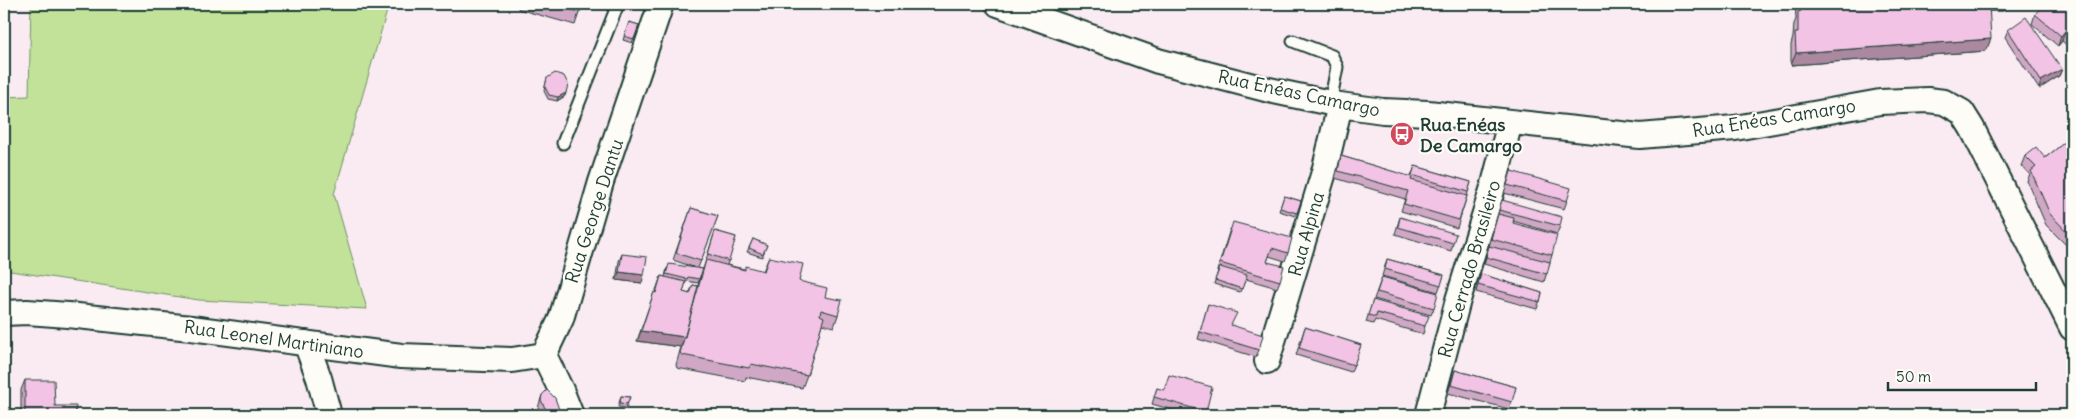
<svg xmlns="http://www.w3.org/2000/svg" width="2076" height="419" font-family="Delius,sans-serif">
<style>
.green{fill:#c2e29a;stroke:#709067}
.lines{fill:none;stroke-linecap:round;stroke-linejoin:round}
.lane-casing{stroke:#1f3d34;stroke-width:15}
.street-casing{stroke:#1f3d34;stroke-width:28}
.lane{stroke:#fdfcf7;stroke-width:11}
.street{stroke:#fdfcf7;stroke-width:24}
.wall{fill:#d0a8c5;stroke:#1f3d34;fill-rule:evenodd}
.shaded-wall{fill:#a988a0;stroke:#1f3d34}
.building{fill:#f2c3e5;stroke:#1f3d34}
.labels{text-anchor:middle;dominant-baseline:central;stroke-width:4.5;stroke-linejoin:round;paint-order:stroke}
.street-label{font-size:18px;fill:#1f3d34;stroke:#fdfcf7}
.poi-label{font-size:18px;font-weight:bold;fill:#1f3d34;stroke:#fdfcf7;text-anchor:start}
</style>
<rect width="100%" height="100%" fill="#faebf2"/>
<filter id="ink" filterUnits="userSpaceOnUse"><feTurbulence type="fractalNoise" baseFrequency=".02" numOctaves="2"/><feDisplacementMap in="SourceGraphic" scale="10" xChannelSelector="R" yChannelSelector="G"/><feConvolveMatrix kernelMatrix="1 2 1 2 8 2 1 2 1" color-interpolation-filters="sRGB"/></filter>
<g filter="url(#ink)">
<path class="green" d="M 31,4 L 389,4 L 334,194 L 367,309 L 199,300 L 4,270 L 4,97 L 29,96 Z"/>
<g class="lines">
<g class="lane-casing">
<path id="lane" d="M 1293,41 L 1332,56 L 1337,67 L 1330,103
M 563,143 L 618,4"/>
</g>
<g class="street-casing">
<path id="street" d="M 998,4 L 1158,61 L 1269,90 L 1340,105 L 1383,111 L 1428,113 L 1640,136 L 1735,128 L 1880,102 L 1928,100 L 1944,102 L 1962,112 L 1972,128 L 2072,328
M 4,313 L 27,312 L 68,315 L 191,328 L 401,356 L 512,360 L 544,355
M 306,343 L 319,378 L 329,415
M 544,355 L 561,319 L 601,182 L 661,4
M 544,355 L 561,390 L 571,415
M 1267,361 L 1324,172 L 1340,105
M 1428,415 L 1458,300 L 1494,184 L 1510,122"/>
</g>
<use href="#lane" class="lane"/>
<use href="#street" class="street"/>
</g>
<path class="wall" d="M 519,4 L 582,4 L 575,25 L 518,9 Z
M 1795,4 L 2006,4 L 2003,11 L 1989,11 L 1986,51 L 1791,65 L 1791,45 L 1793,37 L 1794,24 L 1796,19 Z
M 2072,4 L 2072,50 L 2062,41 L 2058,46 L 2032,24 L 2035,14 Z
M 629,22 L 639,25 L 632,43 L 623,40 Z
M 2008,30 L 2062,69 L 2059,76 L 2039,89 L 2005,37 Z
M 547,78 L 565,96 L 557,101 L 548,99 L 544,91 Z
M 2065,142 L 2072,241 L 2067,246 L 2046,225 L 2027,181 L 2030,174 L 2021,166 L 2025,156 L 2045,158 Z
M 1341,156 L 1411,177 L 1415,166 L 1471,182 L 1467,196 L 1457,228 L 1401,211 L 1405,199 L 1335,178 Z
M 1511,171 L 1567,201 L 1564,209 L 1504,193 Z
M 1284,196 L 1301,201 L 1295,216 L 1279,211 Z
M 1502,200 L 1560,226 L 1557,234 L 1513,221 L 1513,223 L 1552,255 L 1544,282 L 1484,264 Z
M 691,208 L 718,216 L 698,268 L 703,269 L 715,231 L 736,237 L 727,265 L 744,269 L 763,271 L 769,257 L 799,281 L 825,297 L 838,315 L 834,327 L 822,324 L 807,375 L 802,388 L 746,377 L 745,381 L 677,368 L 676,365 L 681,347 L 637,341 L 654,292 L 655,293 L 661,276 L 665,277 L 667,268 L 693,267 L 673,260 ZM 701,275 L 698,286 L 693,285 L 689,294 L 683,292 L 686,281 L 698,283 Z
M 1400,217 L 1453,243 L 1451,251 L 1395,234 Z
M 1230,229 L 1288,253 L 1285,261 L 1269,256 L 1267,262 L 1280,281 L 1277,288 L 1246,279 L 1240,292 L 1214,284 L 1218,271 L 1217,271 Z
M 753,239 L 767,245 L 762,257 L 747,252 Z
M 622,254 L 642,283 L 616,280 L 619,261 Z
M 1387,259 L 1444,275 L 1438,292 L 1382,276 Z
M 1481,274 L 1542,293 L 1537,309 L 1476,292 Z
M 1382,277 L 1434,308 L 1431,315 L 1374,299 Z
M 1373,300 L 1425,326 L 1423,334 L 1375,320 L 1373,324 L 1366,322 Z
M 1208,304 L 1259,350 L 1256,357 L 1198,339 Z
M 1305,327 L 1361,345 L 1351,372 L 1296,355 Z
M 1455,370 L 1516,387 L 1509,409 L 1448,393 Z
M 25,380 L 55,406 L 75,415 L 21,415 L 21,390 Z
M 1157,388 L 1206,412 L 1205,415 L 1190,415 L 1152,404 Z
M 542,395 L 561,415 L 542,415 L 538,408 Z
M 621,396 L 630,397 L 626,408 L 618,407 Z"/>
<path class="shaded-wall" d="M 1987,4 L 2006,4 L 2003,11 L 1984,11 Z
M 2065,31 L 2062,41 L 2058,46 L 2061,36 Z
M 1991,39 L 1986,51 L 1791,65 L 1796,53 Z
M 2062,69 L 2059,76 L 2039,89 L 2041,81 Z
M 566,93 L 565,96 L 557,101 L 558,97 Z
M 2072,234 L 2072,241 L 2067,246 L 2071,236 Z
M 619,272 L 644,275 L 642,283 L 616,280 Z
M 641,331 L 685,337 L 681,347 L 637,341 Z"/>
<path class="building" d="M 549,4 L 582,4 L 580,12 Z
M 1800,4 L 1989,4 L 1991,39 L 1796,53 L 1795,33 L 1798,33 L 1798,12 L 1801,11 Z
M 2044,4 L 2072,4 L 2072,36 L 2065,31 L 2061,36 L 2035,14 Z
M 2026,17 L 2062,69 L 2041,81 L 2008,30 Z
M 629,22 L 639,25 L 634,39 L 624,36 Z
M 555,73 L 564,76 L 568,84 L 566,93 L 558,97 L 549,95 L 545,87 L 547,78 Z
M 2065,142 L 2072,151 L 2072,234 L 2071,236 L 2050,214 L 2031,171 L 2036,167 L 2025,156 L 2036,147 L 2045,158 Z
M 1341,156 L 1412,177 L 1411,180 L 1467,196 L 1459,220 L 1404,204 L 1408,191 L 1338,171 Z
M 1415,166 L 1471,182 L 1468,192 L 1412,175 Z
M 1511,171 L 1571,188 L 1567,201 L 1507,185 Z
M 1284,196 L 1301,201 L 1297,213 L 1280,208 Z
M 1502,200 L 1562,217 L 1560,226 L 1499,210 Z
M 691,208 L 718,216 L 701,261 L 676,253 Z
M 1498,214 L 1514,218 L 1513,223 L 1557,235 L 1552,255 L 1491,239 Z
M 1400,217 L 1456,234 L 1453,243 L 1398,227 Z
M 1233,222 L 1292,238 L 1288,253 L 1272,248 L 1267,262 L 1284,266 L 1280,281 L 1220,263 Z
M 715,231 L 736,237 L 729,261 L 708,254 Z
M 753,239 L 767,245 L 763,254 L 749,248 Z
M 1489,246 L 1550,262 L 1547,274 L 1486,257 Z
M 622,254 L 647,257 L 644,275 L 619,272 Z
M 769,257 L 803,264 L 799,281 L 827,288 L 825,297 L 842,300 L 838,315 L 821,310 L 820,315 L 824,317 L 807,375 L 751,364 L 749,368 L 682,355 L 680,353 L 706,260 L 745,270 L 745,266 L 764,271 Z
M 1387,259 L 1444,275 L 1441,285 L 1385,269 Z
M 669,264 L 703,269 L 699,279 L 688,277 L 687,279 L 666,274 Z
M 1220,267 L 1247,275 L 1242,289 L 1215,280 Z
M 1481,274 L 1542,293 L 1540,302 L 1478,285 Z
M 661,276 L 686,282 L 683,292 L 690,294 L 693,285 L 698,286 L 685,337 L 641,331 L 654,292 L 656,293 Z
M 1382,277 L 1438,293 L 1434,308 L 1377,292 Z
M 1373,300 L 1429,316 L 1425,326 L 1377,313 L 1376,317 L 1368,315 Z
M 1208,304 L 1237,313 L 1231,325 L 1263,335 L 1259,350 L 1200,332 Z
M 1305,327 L 1361,345 L 1354,365 L 1299,348 Z
M 1455,370 L 1516,387 L 1512,402 L 1451,385 Z
M 1169,375 L 1212,387 L 1206,412 L 1154,397 L 1157,388 L 1164,390 Z
M 25,380 L 54,380 L 55,406 L 76,406 L 75,415 L 25,415 Z
M 547,390 L 555,398 L 561,415 L 545,415 L 544,411 L 546,410 L 541,400 L 542,395 Z
M 621,396 L 630,397 L 627,404 L 620,403 Z"/>
</g>
<defs>
<g id="bus-disc" transform="scale(1.25)"><circle r="9.5" fill="#d1495b" stroke="#fdfcf7"/><path d="M-5-6H5V4H4V6H2V4H-2V6H-4V4H-5ZM-3.5-4V0h7V-4ZM-3.5 1.2v1.5H-2V1.2ZM2 1.2v1.5H3.5V1.2Z" fill="#fff"/></g>
</defs>
<g fill-rule="evenodd">
<use href="#bus-disc" x="1402" y="134"/>
</g>
<g class="labels">
<g class="street-label">
<text transform="translate(1299 93) rotate(12)">Rua Enéas Camargo</text>
<text transform="translate(1774 118) rotate(-9)">Rua Enéas Camargo</text>
<text transform="translate(594 211) rotate(-72)">Rua George Dantu</text>
<text transform="translate(1306 234) rotate(-74)">Rua Alpina</text>
<text transform="translate(1469 269) rotate(-74)">Rua Cerrado Brasileiro</text>
<text transform="translate(274 339) rotate(8)">Rua Leonel Martiniano</text>
</g>
<g class="poi-label">
<text x="1420" y="124">Rua Enéas<tspan x="1420" dy="21">De Camargo</tspan></text>
</g>
</g>
<rect width="2076" height="419" fill="none" stroke="#fdfcf7" stroke-width="20"/>
<rect x="10" y="10" width="2056" height="399" fill="none" stroke="#1f3d34" stroke-width="2" filter="url(#ink)"/>
<path d="M1888 382v8h148v-8" fill="none" stroke="#1f3d34" stroke-width="2.5"/>
<text x="1896" y="382" font-size="15" fill="#1f3d34" stroke="#fdfcf7" stroke-width="4" paint-order="stroke">50 m</text>
</svg>
